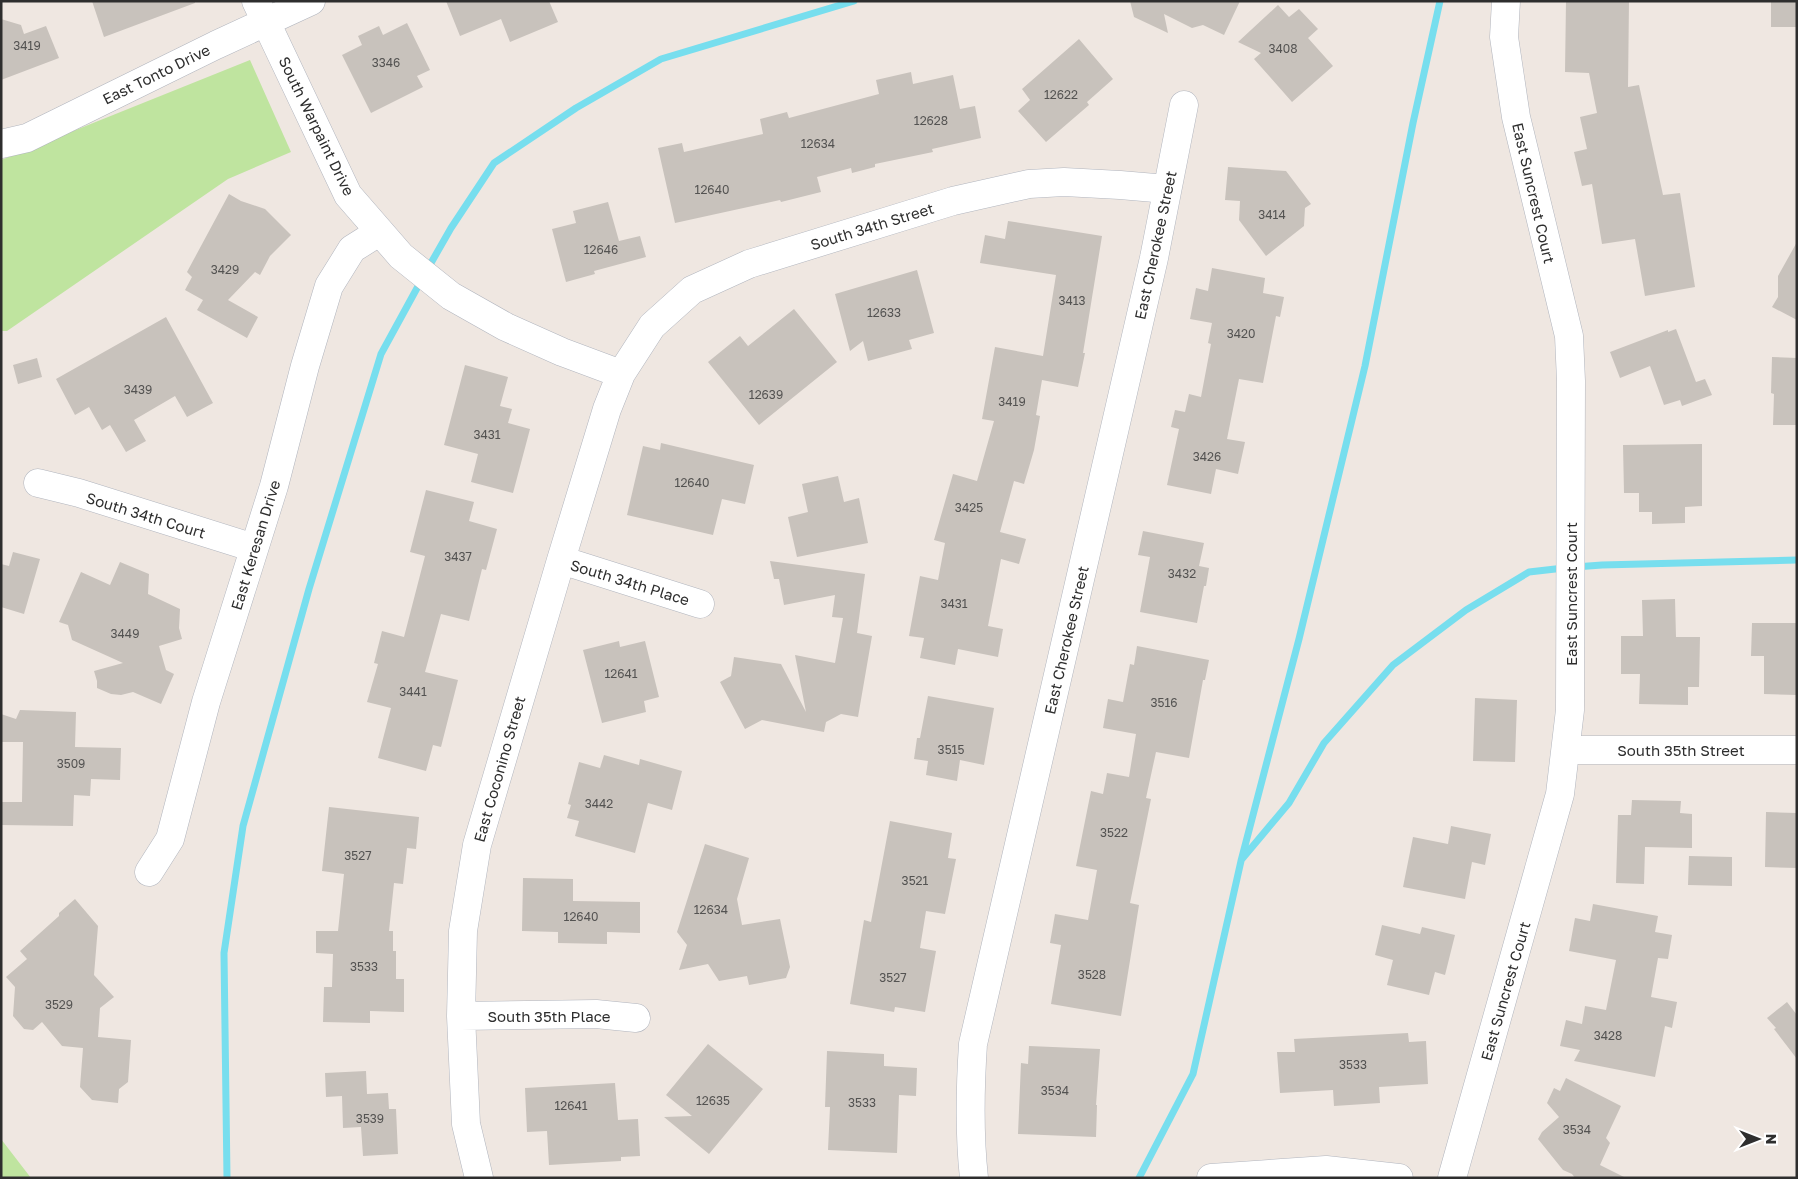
<svg xmlns="http://www.w3.org/2000/svg" width="1798" height="1179" font-family="'Golos Text',sans-serif">
<style>
.grass{fill:#bfe49f}
.lines{fill:none;stroke-linecap:round;stroke-linejoin:round}
.stream{stroke:#77deee;stroke-width:7}
.building{fill:#c8c2bc}
.minor-casing{stroke:#b1b5be;stroke-width:29}
.minor{stroke:#fff;stroke-width:28}
.labels{text-anchor:middle;dominant-baseline:central;stroke-width:4.5;stroke-linejoin:round;paint-order:stroke}
.number-label{font-size:12px;fill:#545352}
.street-label{font-size:15px;fill:#2e2e2e;stroke:#fff}
</style>
<rect width="100%" height="100%" fill="#efe7e1"/>
<path class="grass" d="M 250,60 L 291,152 L 228,179 L 7,331 L 1,331 L 1,160 Z
M 1,1139 L 31,1178 L 1,1178 Z"/>
<g class="lines">
<path class="stream" d="M 427,270 L 451,228 L 494,163 L 576,108 L 661,59 L 854,1
M 1575,567 L 1602,565 L 1797,560
M 1242,859 L 1289,803 L 1324,743 L 1393,665 L 1466,610 L 1529,572 L 1564,568
M 227,1178 L 224,953 L 243,826 L 309,589 L 381,354 L 422,279
M 1139,1178 L 1193,1074 L 1241,861 L 1299,639 L 1365,366 L 1413,123 L 1440,1"/>
</g>
<path class="building" d="M 92,1 L 195,1 L 195,3 L 104,37 Z
M 446,1 L 549,1 L 558,22 L 510,42 L 501,19 L 460,36 Z
M 1130,1 L 1240,1 L 1224,35 L 1203,25 L 1192,28 L 1164,14 L 1168,33 L 1134,17 Z
M 1566,1 L 1629,1 L 1628,87 L 1639,85 L 1663,195 L 1680,193 L 1695,287 L 1645,296 L 1635,239 L 1602,244 L 1592,184 L 1582,186 L 1574,152 L 1587,149 L 1580,117 L 1597,113 L 1589,73 L 1565,72 Z
M 1771,1 L 1797,1 L 1797,27 L 1771,27 Z
M 1278,5 L 1289,17 L 1299,9 L 1318,29 L 1308,38 L 1333,66 L 1292,102 L 1254,59 L 1261,53 L 1238,42 Z
M 1,19 L 21,25 L 24,34 L 46,26 L 59,58 L 1,80 Z
M 407,23 L 430,70 L 417,76 L 423,87 L 371,113 L 342,55 L 362,45 L 358,36 L 379,26 L 383,35 Z
M 1079,39 L 1113,79 L 1087,102 L 1089,105 L 1046,142 L 1018,111 L 1030,100 L 1022,89 Z
M 911,72 L 913,84 L 953,75 L 960,109 L 975,106 L 981,138 L 932,149 L 933,152 L 875,164 L 875,167 L 852,173 L 851,168 L 817,177 L 821,192 L 781,202 L 780,200 L 675,223 L 658,148 L 682,143 L 684,152 L 763,134 L 760,119 L 787,112 L 789,118 L 879,94 L 876,80 Z
M 1228,167 L 1286,171 L 1311,204 L 1305,208 L 1304,226 L 1266,256 L 1239,220 L 1240,201 L 1225,200 Z
M 229,194 L 241,201 L 265,209 L 291,235 L 270,256 L 260,275 L 255,272 L 228,300 L 258,317 L 247,338 L 197,310 L 203,300 L 185,290 L 192,277 L 187,272 Z
M 608,202 L 619,241 L 640,236 L 646,257 L 594,271 L 595,274 L 566,282 L 552,229 L 576,223 L 573,211 Z
M 1008,221 L 1102,236 L 1083,353 L 1085,353 L 1078,387 L 1042,380 L 1036,415 L 1040,416 L 1034,450 L 1024,484 L 1014,481 L 1000,532 L 1026,539 L 1019,564 L 1001,559 L 988,626 L 1003,629 L 998,657 L 958,649 L 955,665 L 920,658 L 924,638 L 909,636 L 920,576 L 938,580 L 945,543 L 934,540 L 953,474 L 977,481 L 994,421 L 982,419 L 995,347 L 1043,356 L 1056,275 L 980,263 L 985,235 L 1005,239 Z
M 1797,242 L 1797,320 L 1772,307 L 1778,297 L 1778,276 Z
M 1212,268 L 1265,278 L 1263,293 L 1284,297 L 1280,317 L 1276,316 L 1263,383 L 1239,379 L 1227,439 L 1245,442 L 1238,474 L 1216,469 L 1211,494 L 1167,485 L 1179,429 L 1171,427 L 1175,410 L 1185,412 L 1189,394 L 1201,397 L 1211,344 L 1208,343 L 1212,323 L 1190,319 L 1196,288 L 1208,291 Z
M 917,270 L 934,333 L 909,340 L 912,349 L 868,361 L 863,341 L 850,351 L 835,294 Z
M 794,309 L 837,362 L 759,425 L 708,362 L 740,336 L 748,346 Z
M 166,317 L 213,403 L 187,417 L 175,396 L 134,420 L 146,441 L 126,452 L 110,425 L 102,430 L 89,407 L 75,415 L 56,379 Z
M 1676,329 L 1696,382 L 1705,379 L 1712,395 L 1682,406 L 1680,400 L 1664,405 L 1650,366 L 1620,378 L 1610,352 L 1668,330 L 1668,332 Z
M 1772,357 L 1797,358 L 1797,425 L 1773,425 L 1774,394 L 1771,393 Z
M 37,358 L 42,377 L 18,384 L 13,365 Z
M 465,365 L 508,377 L 500,406 L 512,409 L 508,423 L 530,429 L 513,493 L 471,482 L 478,454 L 444,445 Z
M 661,443 L 754,465 L 745,504 L 722,499 L 713,535 L 627,515 L 643,446 L 660,450 Z
M 1702,444 L 1702,506 L 1685,507 L 1685,523 L 1652,524 L 1652,512 L 1639,512 L 1639,493 L 1624,493 L 1623,445 Z
M 838,476 L 844,502 L 859,498 L 868,543 L 797,557 L 788,517 L 808,512 L 802,484 Z
M 426,490 L 474,502 L 469,521 L 497,529 L 486,570 L 482,569 L 469,621 L 441,614 L 425,672 L 458,680 L 441,747 L 433,745 L 426,771 L 378,758 L 391,708 L 367,702 L 378,664 L 374,663 L 382,631 L 404,637 L 425,556 L 410,552 Z
M 1143,531 L 1204,543 L 1199,566 L 1209,568 L 1206,586 L 1204,586 L 1197,623 L 1140,612 L 1150,557 L 1138,555 Z
M 13,552 L 40,559 L 24,614 L 1,607 L 1,564 L 9,566 Z
M 770,561 L 865,574 L 857,633 L 872,636 L 858,717 L 841,714 L 826,722 L 824,732 L 762,720 L 745,729 L 720,682 L 731,676 L 734,657 L 781,664 L 806,712 L 795,655 L 835,663 L 843,618 L 832,617 L 835,595 L 784,605 L 779,579 L 774,579 Z
M 120,562 L 149,574 L 148,594 L 180,609 L 179,628 L 182,639 L 159,646 L 166,670 L 174,674 L 161,704 L 133,692 L 121,695 L 111,694 L 97,688 L 97,681 L 94,671 L 123,663 L 72,640 L 68,625 L 59,622 L 81,572 L 110,585 Z
M 1675,599 L 1676,637 L 1700,637 L 1699,687 L 1688,687 L 1688,705 L 1639,704 L 1640,674 L 1621,674 L 1621,636 L 1643,636 L 1642,600 Z
M 1752,623 L 1797,623 L 1797,695 L 1764,694 L 1764,656 L 1751,656 Z
M 619,641 L 620,647 L 645,641 L 659,697 L 644,701 L 646,712 L 602,723 L 583,650 Z
M 1137,646 L 1209,660 L 1205,680 L 1203,680 L 1189,758 L 1156,752 L 1146,798 L 1151,799 L 1130,903 L 1139,905 L 1121,1016 L 1051,1004 L 1061,945 L 1050,943 L 1055,914 L 1088,920 L 1097,870 L 1076,866 L 1091,791 L 1103,794 L 1107,773 L 1129,777 L 1136,734 L 1103,728 L 1108,699 L 1123,702 L 1130,664 L 1134,665 Z
M 928,696 L 994,708 L 984,765 L 960,760 L 957,781 L 926,775 L 928,761 L 914,759 L 917,738 L 920,738 Z
M 1475,698 L 1517,700 L 1515,762 L 1473,761 Z
M 20,710 L 76,712 L 75,747 L 121,748 L 120,780 L 91,779 L 90,796 L 74,795 L 73,826 L 1,825 L 1,802 L 22,802 L 23,742 L 1,742 L 1,714 L 16,719 Z
M 604,755 L 639,765 L 640,759 L 682,771 L 672,810 L 648,803 L 635,853 L 575,836 L 579,821 L 567,818 L 571,805 L 568,804 L 579,762 L 600,768 Z
M 1632,800 L 1681,801 L 1680,813 L 1692,814 L 1692,848 L 1645,847 L 1644,884 L 1616,883 L 1618,815 L 1631,815 Z
M 329,807 L 419,817 L 416,849 L 407,848 L 403,884 L 394,883 L 389,931 L 393,931 L 393,951 L 396,951 L 396,979 L 404,979 L 404,1012 L 370,1011 L 370,1023 L 323,1022 L 324,987 L 332,987 L 333,954 L 316,953 L 316,931 L 338,931 L 344,874 L 322,871 Z
M 1766,812 L 1797,813 L 1797,868 L 1765,867 Z
M 890,821 L 952,833 L 948,858 L 956,859 L 945,914 L 926,911 L 920,948 L 936,951 L 925,1012 L 895,1007 L 894,1012 L 850,1004 L 864,920 L 871,922 Z
M 1451,826 L 1491,834 L 1485,865 L 1472,862 L 1465,899 L 1403,887 L 1413,837 L 1448,844 Z
M 705,844 L 749,858 L 737,899 L 742,925 L 780,919 L 790,967 L 786,978 L 749,985 L 747,976 L 719,981 L 708,964 L 679,970 L 687,945 L 677,932 Z
M 1689,856 L 1732,857 L 1732,886 L 1688,885 Z
M 523,878 L 573,879 L 573,901 L 640,902 L 640,933 L 607,932 L 607,944 L 558,943 L 558,932 L 522,931 Z
M 75,899 L 98,926 L 94,975 L 114,997 L 100,1008 L 98,1037 L 131,1040 L 128,1082 L 119,1089 L 118,1103 L 92,1100 L 80,1087 L 83,1048 L 62,1046 L 42,1022 L 33,1030 L 24,1029 L 13,1016 L 15,987 L 6,977 L 27,959 L 20,951 L 59,916 L 59,913 Z
M 1593,904 L 1658,916 L 1655,932 L 1672,935 L 1668,959 L 1658,958 L 1651,997 L 1677,1002 L 1672,1028 L 1665,1026 L 1655,1077 L 1574,1061 L 1580,1050 L 1560,1046 L 1566,1020 L 1582,1024 L 1585,1006 L 1606,1010 L 1616,960 L 1569,951 L 1575,918 L 1590,921 Z
M 1382,925 L 1420,934 L 1422,927 L 1455,935 L 1445,975 L 1435,972 L 1429,995 L 1387,985 L 1393,960 L 1375,955 Z
M 1787,1002 L 1797,1015 L 1797,1059 L 1774,1029 L 1776,1028 L 1767,1018 Z
M 1408,1033 L 1409,1042 L 1426,1041 L 1428,1084 L 1379,1087 L 1380,1103 L 1334,1106 L 1333,1090 L 1280,1093 L 1277,1052 L 1295,1052 L 1294,1039 Z
M 708,1044 L 763,1089 L 709,1154 L 664,1117 L 692,1116 L 666,1095 Z
M 1029,1046 L 1100,1049 L 1096,1105 L 1097,1105 L 1096,1137 L 1018,1134 L 1021,1063 L 1028,1064 Z
M 827,1051 L 884,1054 L 884,1066 L 917,1068 L 916,1096 L 899,1095 L 897,1153 L 828,1150 L 830,1107 L 825,1107 Z
M 366,1071 L 367,1094 L 388,1093 L 389,1109 L 396,1109 L 398,1154 L 363,1156 L 361,1127 L 343,1128 L 342,1096 L 326,1097 L 325,1073 Z
M 1566,1078 L 1621,1106 L 1606,1138 L 1610,1143 L 1600,1165 L 1626,1178 L 1575,1178 L 1572,1174 L 1563,1170 L 1538,1139 L 1542,1132 L 1559,1117 L 1547,1103 L 1554,1088 L 1560,1091 Z
M 615,1083 L 618,1120 L 638,1119 L 640,1156 L 621,1157 L 621,1161 L 549,1165 L 547,1131 L 527,1132 L 525,1088 Z"/>
<g class="lines">
<g class="minor-casing">
<path id="minor" d="M 256,1 L 348,195 L 401,256 L 451,296 L 506,327 L 562,352 L 621,374
M 1,144 L 27,138 L 216,45 L 311,1
M 38,483 L 79,493 L 254,548
M 561,560 L 700,604
M 1566,750 L 1797,750
M 149,872 L 170,839 L 206,702 L 274,486 L 305,366 L 329,286 L 352,249 L 379,232
M 461,1016 L 596,1014 L 636,1018
M 479,1178 L 466,1124 L 461,1016 L 463,931 L 477,845 L 561,560 L 607,409 L 621,374 L 652,326 L 692,290 L 749,264 L 953,201 L 1029,184 L 1064,182 L 1120,185 L 1167,189
M 974,1178 C 969,1133 970,1089 973,1044 L 1154,258 L 1184,105
M 1211,1178 L 1326,1170 L 1399,1178
M 1452,1178 L 1560,794 L 1570,710 L 1571,381 L 1569,336 L 1516,117 L 1504,37 L 1506,1"/>
</g>
<use href="#minor" class="minor"/>
</g>
<g class="labels">
<g class="number-label">
<text x="27" y="45">3419</text>
<text x="1283" y="48">3408</text>
<text x="386" y="62">3346</text>
<text x="1061" y="94">12622</text>
<text x="931" y="120">12628</text>
<text x="818" y="143">12634</text>
<text x="712" y="189">12640</text>
<text x="1272" y="214">3414</text>
<text x="601" y="249">12646</text>
<text x="225" y="269">3429</text>
<text x="1072" y="300">3413</text>
<text x="884" y="312">12633</text>
<text x="1241" y="333">3420</text>
<text x="138" y="389">3439</text>
<text x="766" y="394">12639</text>
<text x="1012" y="401">3419</text>
<text x="487" y="434">3431</text>
<text x="1207" y="456">3426</text>
<text x="692" y="482">12640</text>
<text x="969" y="507">3425</text>
<text x="458" y="556">3437</text>
<text x="1182" y="573">3432</text>
<text x="954" y="603">3431</text>
<text x="125" y="633">3449</text>
<text x="621" y="673">12641</text>
<text x="413" y="691">3441</text>
<text x="1164" y="702">3516</text>
<text x="951" y="749">3515</text>
<text x="71" y="763">3509</text>
<text x="599" y="803">3442</text>
<text x="1114" y="832">3522</text>
<text x="358" y="855">3527</text>
<text x="915" y="880">3521</text>
<text x="711" y="909">12634</text>
<text x="581" y="916">12640</text>
<text x="364" y="966">3533</text>
<text x="1092" y="974">3528</text>
<text x="893" y="977">3527</text>
<text x="59" y="1004">3529</text>
<text x="1608" y="1035">3428</text>
<text x="1353" y="1064">3533</text>
<text x="1055" y="1090">3534</text>
<text x="713" y="1100">12635</text>
<text x="862" y="1102">3533</text>
<text x="571" y="1105">12641</text>
<text x="370" y="1118">3539</text>
<text x="1577" y="1129">3534</text>
</g>
<g class="street-label">
<text transform="translate(156 74) rotate(-26)">East Tonto Drive</text>
<text transform="translate(317 126) rotate(64)">South Warpaint Drive</text>
<text transform="translate(1534 193) rotate(77)">East Suncrest Court</text>
<text transform="translate(872 226) rotate(-17)">South 34th Street</text>
<text transform="translate(1155 245) rotate(-78)">East Cherokee Street</text>
<text transform="translate(146 515) rotate(17)">South 34th Court</text>
<text transform="translate(255 545) rotate(-73)">East Keresan Drive</text>
<text transform="translate(630 582) rotate(17)">South 34th Place</text>
<text transform="translate(1571 594) rotate(-90)">East Suncrest Court</text>
<text transform="translate(1066 640) rotate(-77)">East Cherokee Street</text>
<text x="1681" y="750">South 35th Street</text>
<text transform="translate(499 769) rotate(-74)">East Coconino Street</text>
<text transform="translate(1505 991) rotate(-74)">East Suncrest Court</text>
<text x="549" y="1016">South 35th Place</text>
</g>
</g>
<rect width="1798" height="1179" fill="none" stroke="#2e2e2e" stroke-width="5"/>
<g transform="translate(1758 1139) rotate(90)" stroke="#ffffff" stroke-width="4" paint-order="stroke">
<path d="M0-4L9 19L0 12L-9 19Z" fill="#2e2e2e"/>
<text y="-8" font-size="14" font-weight="bold" text-anchor="middle" fill="#2e2e2e">N</text>
</g>
</svg>
